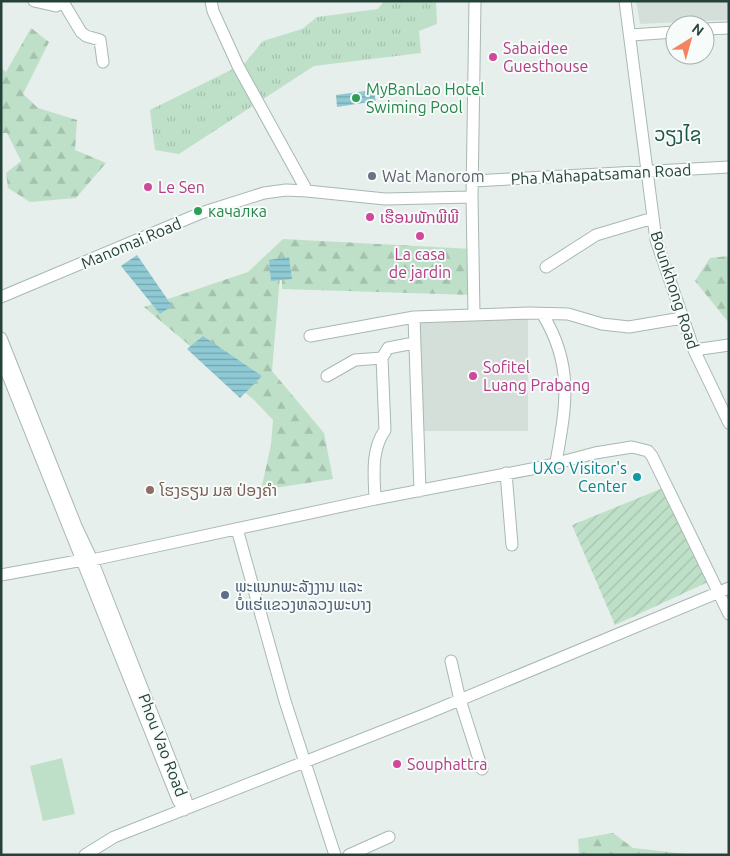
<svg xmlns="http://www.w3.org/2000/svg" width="730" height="856" font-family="Ubuntu,'Noto Sans Lao',sans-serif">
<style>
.built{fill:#d4dfda}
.grass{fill:url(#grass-tufts)}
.forest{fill:url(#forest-firs)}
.garden{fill:url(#garden-furrows)}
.pitch{fill:#bfe0c8}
.water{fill:url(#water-rules)}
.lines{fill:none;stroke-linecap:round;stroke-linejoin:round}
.minor-casing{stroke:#a8b8b2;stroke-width:13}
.minor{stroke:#fff;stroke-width:11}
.hotel-dot{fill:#d1479c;stroke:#f7fbf9;stroke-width:2}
.leisure-dot{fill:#2e9e5b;stroke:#f7fbf9;stroke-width:2}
.worship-dot{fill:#6b7280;stroke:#f7fbf9;stroke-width:2}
.culture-dot{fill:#0f9aa8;stroke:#f7fbf9;stroke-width:2}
.education-dot{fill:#8d6e63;stroke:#f7fbf9;stroke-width:2}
.service-dot{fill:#5c6f8a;stroke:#f7fbf9;stroke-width:2}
.labels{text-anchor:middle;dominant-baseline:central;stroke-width:4;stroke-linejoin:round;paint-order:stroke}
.hotel-label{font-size:16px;fill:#b23c85;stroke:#f7fbf9;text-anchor:start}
.leisure-label{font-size:16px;fill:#27864d;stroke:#f7fbf9;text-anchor:start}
.street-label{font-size:16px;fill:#24423a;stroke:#f7fbf9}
.worship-label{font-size:16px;fill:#5b616d;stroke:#f7fbf9;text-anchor:start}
.culture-label{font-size:16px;fill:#0d838f;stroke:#f7fbf9;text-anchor:end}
.education-label{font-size:16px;fill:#785e54;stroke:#f7fbf9;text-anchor:start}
.service-label{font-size:16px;fill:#4e5e75;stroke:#f7fbf9;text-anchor:start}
.quarter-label{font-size:19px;fill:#1f5548;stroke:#f7fbf9}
</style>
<defs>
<pattern id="grass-tufts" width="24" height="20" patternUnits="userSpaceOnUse" patternTransform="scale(1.25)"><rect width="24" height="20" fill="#bfe0c8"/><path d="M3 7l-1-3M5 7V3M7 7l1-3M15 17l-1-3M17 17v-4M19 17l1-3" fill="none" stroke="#a4c1ad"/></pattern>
<pattern id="forest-firs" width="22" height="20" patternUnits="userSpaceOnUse" patternTransform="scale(1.25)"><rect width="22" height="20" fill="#bfe0c8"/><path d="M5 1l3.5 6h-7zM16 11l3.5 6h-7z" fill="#a4c1ad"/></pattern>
<pattern id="garden-furrows" width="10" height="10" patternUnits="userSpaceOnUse" patternTransform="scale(1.25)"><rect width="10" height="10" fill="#bfe0c8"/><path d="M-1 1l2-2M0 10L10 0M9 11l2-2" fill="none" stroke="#a4c1ad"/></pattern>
<pattern id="water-rules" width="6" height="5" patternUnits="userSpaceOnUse" patternTransform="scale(1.25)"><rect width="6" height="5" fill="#8ec9d4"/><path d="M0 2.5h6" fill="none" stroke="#74a5ad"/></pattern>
</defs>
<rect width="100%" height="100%" fill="#e6efeb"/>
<path class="built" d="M 636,1 L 729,1 L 729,20 L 640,24 Z
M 528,319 L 528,431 L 418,431 L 417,321 Z"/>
<path class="grass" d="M 384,1 L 436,1 L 437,24 L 419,31 L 421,53 L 314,66 L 179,154 L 155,150 L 150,110 L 245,63 L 263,41 L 302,29 L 317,17 L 378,9 Z"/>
<path class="forest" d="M 31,28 L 49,42 L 23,94 L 38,108 L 77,120 L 75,150 L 106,163 L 76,198 L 30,202 L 8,188 L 6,173 L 21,161 L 7,133 L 1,133 L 1,68 L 6,72 Z
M 283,239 L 473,249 L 474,295 L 282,289 L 282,253 L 272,371 L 324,433 L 333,479 L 261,490 L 271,445 L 273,420 L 254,400 L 144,307 L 248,272 Z
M 729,256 L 729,323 L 695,281 L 710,258 Z
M 613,833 L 633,848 L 696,855 L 579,855 L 578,839 Z"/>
<path class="garden" d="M 663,488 L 708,582 L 615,625 L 572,525 Z"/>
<path class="pitch" d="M 62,758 L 75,814 L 43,821 L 30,766 Z"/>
<path class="water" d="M 373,90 L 376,101 L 337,107 L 336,95 Z
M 137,255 L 172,306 L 160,314 L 121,266 Z
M 289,257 L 292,279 L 271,281 L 269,260 Z
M 203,336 L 262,376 L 240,398 L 187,349 Z"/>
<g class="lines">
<g class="minor-casing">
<path id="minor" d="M 34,1 L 56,6 L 65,1
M 211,1 L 213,11 L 238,66 L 307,191
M 625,1 L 656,240 L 694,350 L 729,423
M 63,2 L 81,32 L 86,36 L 100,40 L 103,62
M 705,29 L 729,28
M 631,35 L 675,32
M 473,181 L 729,167
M 546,267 L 596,235 L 653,218
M 1,297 L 201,213 L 264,193 L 286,190 L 307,191 L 385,199 L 472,197
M 474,314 L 472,197 L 475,1
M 543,315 C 574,366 566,406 556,462
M 414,317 L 420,491
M 310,336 L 414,317 L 529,313 L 568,314 L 602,324 L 629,327 L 682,318
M 1,338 L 76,526 L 92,560 L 186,800 L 184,810 L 178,800 L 1,358
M 694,350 L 729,345
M 327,376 L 355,360 L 382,358
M 506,473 L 512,545
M 375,499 C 374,474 371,450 385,430 L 382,358 L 388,348 L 414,343
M 237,529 L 285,701 L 335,855
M 1,575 L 83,560 L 92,560 L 375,499 L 542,467 L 595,453 L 632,447 L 648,451 L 652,456 L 729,614
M 451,661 L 460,700 L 482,769
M 85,855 L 114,837 L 426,714 L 729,588
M 349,855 L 389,837"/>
</g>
<use href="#minor" class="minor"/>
</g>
<g class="hotel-dot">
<circle cx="493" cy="57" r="5"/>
<circle cx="148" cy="187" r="5"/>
<circle cx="370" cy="217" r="5"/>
<circle cx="420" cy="236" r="5"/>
<circle cx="473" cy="376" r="5"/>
<circle cx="397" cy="764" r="5"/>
</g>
<g class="leisure-dot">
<circle cx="356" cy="98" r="5"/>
<circle cx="198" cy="211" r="5"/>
</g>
<circle class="worship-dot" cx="372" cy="176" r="5"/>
<circle class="culture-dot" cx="637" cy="477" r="5"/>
<circle class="education-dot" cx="150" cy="490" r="5"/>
<circle class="service-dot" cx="225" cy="595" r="5"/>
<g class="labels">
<g class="hotel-label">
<text x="503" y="48">Sabaidee<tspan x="503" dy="18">Guesthouse</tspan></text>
<text x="158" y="187">Le Sen</text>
<text x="380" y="217">ເຮືອນພັກພີພີ</text>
<text x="420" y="254" text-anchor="middle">La casa<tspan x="420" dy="18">de jardin</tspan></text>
<text x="483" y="367">Sofitel<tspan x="483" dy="18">Luang Prabang</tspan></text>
<text x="407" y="764">Souphattra</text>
</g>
<g class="leisure-label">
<text x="366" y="89">MyBanLao Hotel<tspan x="366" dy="18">Swiming Pool</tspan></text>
<text x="208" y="211">качалка</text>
</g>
<g class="street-label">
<text transform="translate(601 174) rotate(-3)">Pha Mahapatsaman Road</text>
<text transform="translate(131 243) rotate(-23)">Manomai Road</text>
<text transform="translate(675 290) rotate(72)">Bounkhong Road</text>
<text transform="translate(163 745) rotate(69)">Phou Vao Road</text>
</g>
<g class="worship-label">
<text x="382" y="176">Wat Manorom</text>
</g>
<g class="culture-label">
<text x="627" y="468">UXO Visitor's<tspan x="627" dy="18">Center</tspan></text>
</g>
<g class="education-label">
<text x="160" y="490">ໂຮງຣຽນ ມສ ປ່ອງຄຳ</text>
</g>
<g class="service-label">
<text x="235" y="586">ພະແນກພະລັງງານ ແລະ<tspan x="235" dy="18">ບໍ່ແຮ່ແຂວງຫລວງພະບາງ</tspan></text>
</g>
<g class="quarter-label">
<text x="678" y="134">ວຽງໄຊ</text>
</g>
</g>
<rect width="730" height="856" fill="none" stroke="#24423a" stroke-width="5"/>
<g transform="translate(690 40) rotate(37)"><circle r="24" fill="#f7fbf9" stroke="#a3b1ad"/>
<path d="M0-4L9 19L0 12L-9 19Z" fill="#f4845f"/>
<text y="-8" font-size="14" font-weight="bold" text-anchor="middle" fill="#24423a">N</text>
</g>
</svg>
